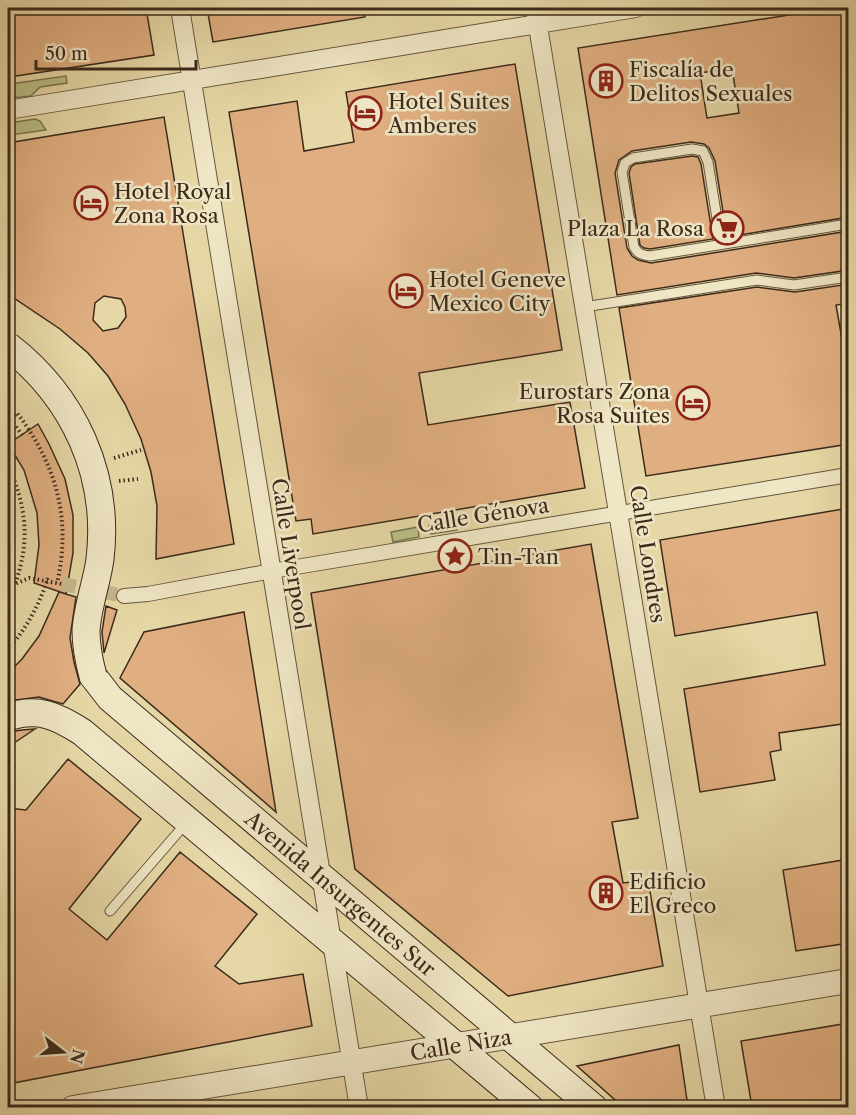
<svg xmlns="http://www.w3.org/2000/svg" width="856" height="1115" font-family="'Libre Caslon Text',serif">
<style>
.green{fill:#b8be84;stroke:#7a7450;stroke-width:1.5}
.building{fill:#e0af81;stroke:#3c2a1b;stroke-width:1.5;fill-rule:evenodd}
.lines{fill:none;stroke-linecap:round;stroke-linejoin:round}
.pedestrian-tunnel{stroke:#c4b58a;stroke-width:14;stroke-dasharray:14 7;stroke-linecap:butt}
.service-casing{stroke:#66563e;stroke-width:11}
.pedestrian-casing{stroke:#66563e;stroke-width:16}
.minor-casing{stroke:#66563e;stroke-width:20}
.tertiary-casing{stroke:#66563e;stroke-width:26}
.secondary-casing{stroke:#3c2a1b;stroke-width:29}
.path{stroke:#3c2a1b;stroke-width:4;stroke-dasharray:1.5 3;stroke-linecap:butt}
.service{stroke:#efe6c5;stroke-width:9}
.pedestrian{stroke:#efe6c5;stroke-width:14}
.minor{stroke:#efe6c5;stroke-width:18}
.tertiary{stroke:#efe6c5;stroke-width:24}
.secondary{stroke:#efe6c5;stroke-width:27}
.secondary-bridge-casing{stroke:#3c2a1b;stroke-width:29;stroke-linecap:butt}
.secondary-bridge{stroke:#efe6c5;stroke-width:27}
.labels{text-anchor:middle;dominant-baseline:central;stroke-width:5;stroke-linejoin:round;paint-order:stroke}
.poi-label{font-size:21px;fill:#3c2a1b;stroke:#efe6c5;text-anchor:start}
.street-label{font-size:21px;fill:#3c2a1b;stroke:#efe6c5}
</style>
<rect width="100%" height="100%" fill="#e6d8a6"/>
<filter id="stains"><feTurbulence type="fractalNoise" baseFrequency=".00333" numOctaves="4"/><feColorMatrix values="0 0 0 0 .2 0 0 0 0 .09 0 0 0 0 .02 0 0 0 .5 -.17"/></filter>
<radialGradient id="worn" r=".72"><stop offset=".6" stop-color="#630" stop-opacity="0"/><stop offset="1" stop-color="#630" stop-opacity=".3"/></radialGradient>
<path class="green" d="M 66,76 L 67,83 L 40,87 L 31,96 L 12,98 L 10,84 Z
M 35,119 L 40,121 L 46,130 L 11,135 L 10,123 Z
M 456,520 L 457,530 L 431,534 L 429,525 Z
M 418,527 L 419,537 L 393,542 L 391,532 Z"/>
<path class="building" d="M 12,8 L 146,8 L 154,55 L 9,77 Z
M 207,8 L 364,8 L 365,17 L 213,42 Z
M 833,8 L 849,8 L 849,217 L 727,237 L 715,161 L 709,148 L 704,144 L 691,142 L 632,151 L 619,160 L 615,173 L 627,248 L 632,256 L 638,260 L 651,263 L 849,231 L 849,270 L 794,278 L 756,273 L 617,295 L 578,48 ZM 732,68 L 739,113 L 707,118 L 700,73 Z
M 515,64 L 562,350 L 419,373 L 428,425 L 570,402 L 585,488 L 313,534 L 311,519 L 296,521 L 229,112 L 297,101 L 304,151 L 354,142 L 346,92 Z
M 164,117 L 234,544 L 156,559 L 157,506 L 151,472 L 141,439 L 125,404 L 108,376 L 88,353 L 60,329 L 8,294 L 8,143 ZM 104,296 L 121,299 L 125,307 L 126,317 L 118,328 L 103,331 L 93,320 L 95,303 Z
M 692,156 L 698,157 L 701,164 L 713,239 L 650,249 L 644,248 L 640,245 L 629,173 L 631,167 L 635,164 Z
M 849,284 L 849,303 L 836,305 L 849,379 L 849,444 L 646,476 L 619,308 L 757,287 L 795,292 Z
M 38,424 L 49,444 L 65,479 L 73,515 L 73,553 L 66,594 L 34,583 L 39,545 L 37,513 L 24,470 L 8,444 Z
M 849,508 L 849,723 L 779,733 L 781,750 L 770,752 L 775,780 L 700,792 L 684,689 L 825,665 L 817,612 L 675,636 L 660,540 Z
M 591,544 L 638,818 L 612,822 L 623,883 L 648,880 L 663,966 L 508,996 L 355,869 L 311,593 Z
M 59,592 L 76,597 L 70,638 L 74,662 L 80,684 L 63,704 L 39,697 L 8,701 L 8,673 L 22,659 L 39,636 Z
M 106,606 L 117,610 L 104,653 L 102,632 Z
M 244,612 L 265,743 L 276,812 L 120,678 L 144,632 Z
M 35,729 L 14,743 L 8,732 L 22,730 Z
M 68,759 L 141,819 L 69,909 L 107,940 L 180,852 L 257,914 L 215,966 L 239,984 L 303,974 L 312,1026 L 8,1084 L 8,808 L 26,810 Z
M 849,859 L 849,943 L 796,951 L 783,870 Z
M 849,1023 L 849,1107 L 752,1107 L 741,1041 Z
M 679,1045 L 688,1107 L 623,1107 L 577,1066 Z"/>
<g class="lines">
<path class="pedestrian-tunnel" d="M 62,584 L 124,596"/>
<g class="service-casing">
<path id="service" d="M 721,244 L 708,162 L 703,151 L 692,149 L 633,158 L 625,163 L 622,172 L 634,247 C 638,254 642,255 650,256 L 848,224
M 584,307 L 757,280 L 794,285 L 848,277
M 110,911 L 187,822"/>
</g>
<g class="pedestrian-casing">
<path id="pedestrian" d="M 124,596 L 148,594 L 272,571 L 848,475"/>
</g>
<g class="minor-casing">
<path id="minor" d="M 180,8 L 359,1108
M 535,8 L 716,1108
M 8,110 L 636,8"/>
</g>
<g class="tertiary-casing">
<g id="tertiary">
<path id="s1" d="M 73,1108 L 848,981"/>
</g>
</g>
<g class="secondary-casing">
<g id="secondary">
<path id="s2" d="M 93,676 L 110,698 L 594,1108"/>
<path d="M 8,717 C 38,707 57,716 82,732 L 530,1108"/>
</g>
</g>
<path class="path" d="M 8,416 L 23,436
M 8,422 L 17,413 C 56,464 72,519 57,583
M 8,433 L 15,443
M 114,458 L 141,450
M 8,464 C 26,507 31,539 15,584
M 119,481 L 138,479
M 8,569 L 15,584 L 29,578 L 62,584
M 8,649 C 27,628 39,605 48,578
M 8,755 L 15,771"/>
<use href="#service" class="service"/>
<use href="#pedestrian" class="pedestrian"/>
<use href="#minor" class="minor"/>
<use href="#tertiary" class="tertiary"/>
<use href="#secondary" class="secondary"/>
<g class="secondary-bridge-casing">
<path id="secondary-bridge" d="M 8,346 C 74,397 110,475 100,559 C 97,582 87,608 86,631 C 86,646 89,661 93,676"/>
</g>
<use href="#secondary-bridge" class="secondary-bridge"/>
</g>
<defs>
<g id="building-ring" transform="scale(1.725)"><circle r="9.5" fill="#efe6c5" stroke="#8f2418" stroke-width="1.5"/><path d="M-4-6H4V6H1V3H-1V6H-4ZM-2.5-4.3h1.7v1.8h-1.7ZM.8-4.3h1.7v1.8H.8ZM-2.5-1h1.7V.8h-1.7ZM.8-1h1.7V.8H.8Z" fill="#8f2418"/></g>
<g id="hotel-ring" transform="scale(1.725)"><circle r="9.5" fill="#efe6c5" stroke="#8f2418" stroke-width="1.5"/><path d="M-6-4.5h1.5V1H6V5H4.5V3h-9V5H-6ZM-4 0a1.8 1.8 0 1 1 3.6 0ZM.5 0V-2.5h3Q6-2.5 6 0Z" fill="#8f2418"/></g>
<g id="supermarket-ring" transform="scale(1.725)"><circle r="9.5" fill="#efe6c5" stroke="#8f2418" stroke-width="1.5"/><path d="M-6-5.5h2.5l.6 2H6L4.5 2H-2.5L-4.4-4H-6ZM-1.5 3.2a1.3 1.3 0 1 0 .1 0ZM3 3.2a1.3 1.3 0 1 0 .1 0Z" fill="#8f2418"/></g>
<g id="sight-ring" transform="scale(1.725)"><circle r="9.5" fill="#efe6c5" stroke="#8f2418" stroke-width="1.5"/><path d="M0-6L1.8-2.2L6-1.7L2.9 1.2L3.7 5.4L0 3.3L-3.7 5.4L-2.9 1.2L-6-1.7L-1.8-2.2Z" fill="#8f2418"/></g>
</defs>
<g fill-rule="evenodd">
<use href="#building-ring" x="606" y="81"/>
<use href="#hotel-ring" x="365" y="113"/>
<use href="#hotel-ring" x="91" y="203"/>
<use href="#supermarket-ring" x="727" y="228"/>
<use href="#hotel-ring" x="406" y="291"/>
<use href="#hotel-ring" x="693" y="403"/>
<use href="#sight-ring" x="455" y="556"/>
<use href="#building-ring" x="606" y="893"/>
</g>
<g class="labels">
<g class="poi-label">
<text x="629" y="69">Fiscalía de<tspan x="629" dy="24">Delitos Sexuales</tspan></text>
<text x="388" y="101">Hotel Suites<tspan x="388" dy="24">Amberes</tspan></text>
<text x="114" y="191">Hotel Royal<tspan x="114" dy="24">Zona Rosa</tspan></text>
<text x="704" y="228" text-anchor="end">Plaza La Rosa</text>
<text x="429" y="279">Hotel Geneve<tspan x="429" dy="24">Mexico City</tspan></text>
<text x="670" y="391" text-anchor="end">Eurostars Zona<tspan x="670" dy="24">Rosa Suites</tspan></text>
<text x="478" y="556">Tin-Tan</text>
<text x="629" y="881">Edificio<tspan x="629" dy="24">El Greco</tspan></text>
</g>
<g class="street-label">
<text transform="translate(483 515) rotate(-9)">Calle Génova</text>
<text transform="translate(291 554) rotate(81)">Calle Liverpool</text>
<text transform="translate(648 554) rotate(81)">Calle Londres</text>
<text stroke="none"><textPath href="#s2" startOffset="330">Avenida Insurgentes Sur</textPath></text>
<text stroke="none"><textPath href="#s1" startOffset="393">Calle Niza</textPath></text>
</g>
</g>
<rect width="856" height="1115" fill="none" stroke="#e6d8a6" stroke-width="30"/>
<rect x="9" y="9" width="838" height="1097" fill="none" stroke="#3c2a1b" stroke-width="3"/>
<rect x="15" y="15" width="826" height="1085" fill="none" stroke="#3c2a1b" stroke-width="1.5"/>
<g transform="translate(63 1052) rotate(107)" stroke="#efe6c5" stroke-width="4.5" paint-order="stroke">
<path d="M0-4.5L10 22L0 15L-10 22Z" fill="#3c2a1b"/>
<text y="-9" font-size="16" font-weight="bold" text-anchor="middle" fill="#3c2a1b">N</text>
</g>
<path d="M36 60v9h160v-9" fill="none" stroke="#3c2a1b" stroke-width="3"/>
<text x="45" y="60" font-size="18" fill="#3c2a1b" stroke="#efe6c5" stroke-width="4.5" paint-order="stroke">50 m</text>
<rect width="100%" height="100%" filter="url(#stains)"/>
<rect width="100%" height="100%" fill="url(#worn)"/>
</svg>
